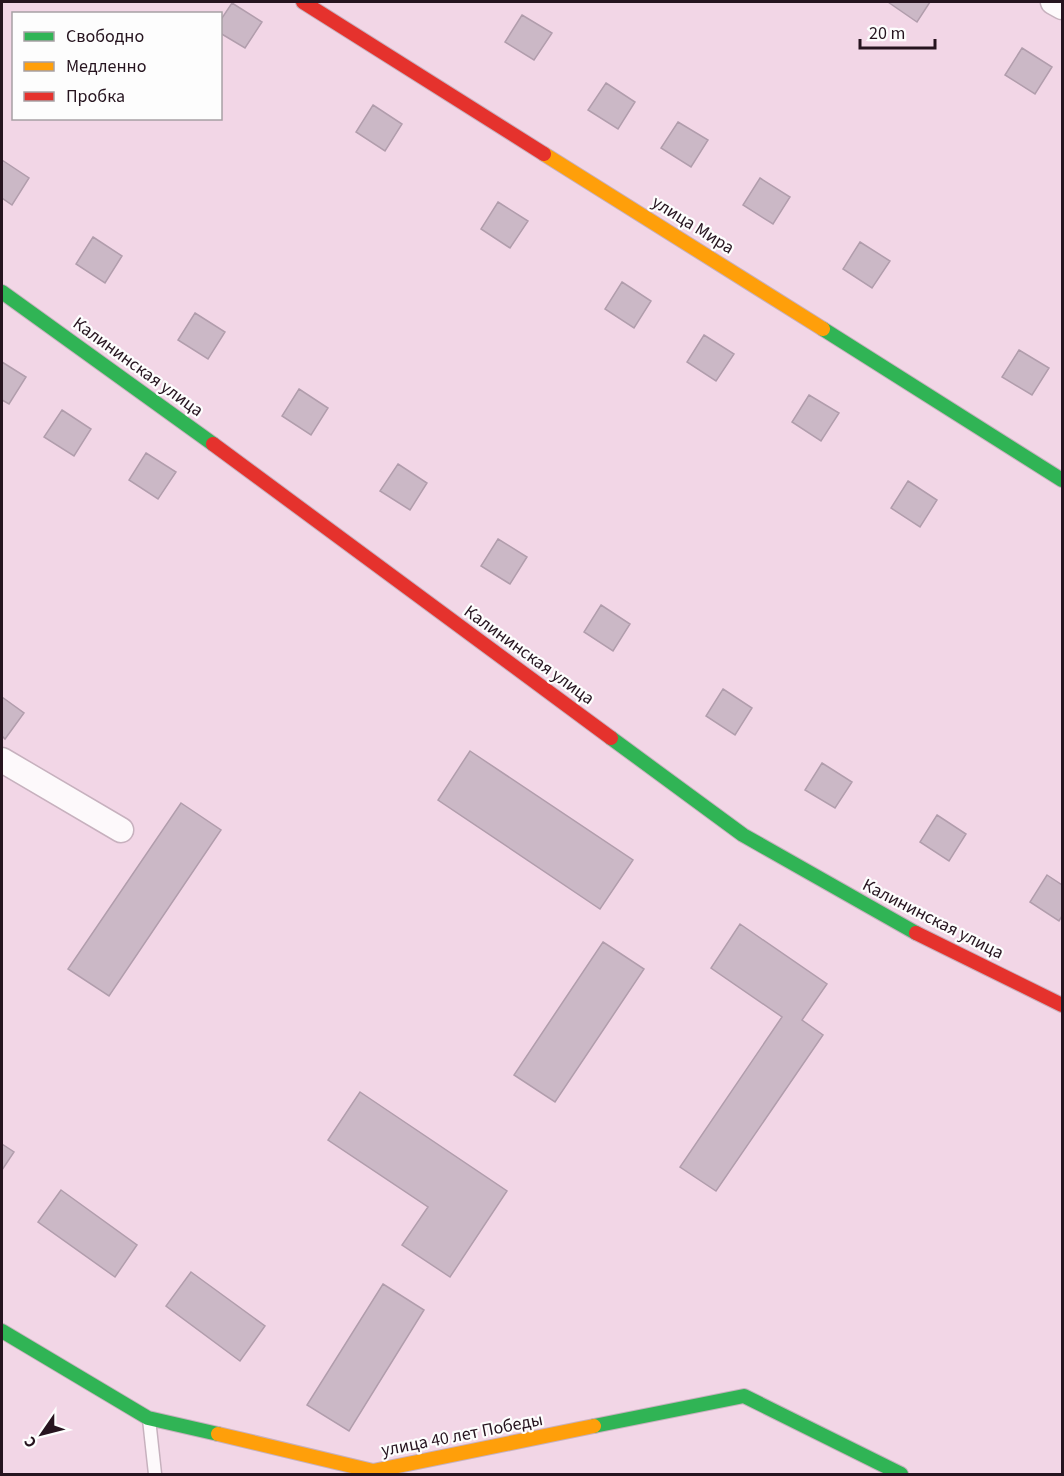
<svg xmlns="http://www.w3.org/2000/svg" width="1064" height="1476" font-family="'Source Sans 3',sans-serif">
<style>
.building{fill:#cbb8c6;stroke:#b19dac;stroke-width:1.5}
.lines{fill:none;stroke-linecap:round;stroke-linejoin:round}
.lane-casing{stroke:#c7b1be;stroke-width:15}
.street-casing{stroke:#c7b1be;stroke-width:27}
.fast-casing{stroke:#c7b1be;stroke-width:16}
.slow-casing{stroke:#c7b1be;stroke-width:16}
.jam-casing{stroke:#c7b1be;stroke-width:16}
.lane{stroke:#fdf9fb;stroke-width:12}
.street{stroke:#fdf9fb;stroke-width:24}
.fast{stroke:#30b455;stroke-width:14}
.slow{stroke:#ff9f0a;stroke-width:14}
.jam{stroke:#e5322d;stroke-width:14}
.labels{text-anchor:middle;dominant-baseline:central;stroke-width:4.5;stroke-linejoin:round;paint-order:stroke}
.street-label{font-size:18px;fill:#26141f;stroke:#fdfdfd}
</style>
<rect width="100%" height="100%" fill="#f2d6e6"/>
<path class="building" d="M 888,2 L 930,2 L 917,22 Z
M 232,3 L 262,22 L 245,48 L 220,33 L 220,21 Z
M 522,15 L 552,33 L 534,60 L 505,42 Z
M 1022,48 L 1052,67 L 1035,94 L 1005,75 Z
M 606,83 L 635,102 L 618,129 L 588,110 Z
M 373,105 L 402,124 L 385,151 L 356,132 Z
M 678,122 L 708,140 L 691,167 L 661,148 Z
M 2,160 L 29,178 L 12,205 L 2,198 Z
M 760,178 L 790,197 L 773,224 L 743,205 Z
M 498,202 L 528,221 L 510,248 L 481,229 Z
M 93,237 L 122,256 L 105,283 L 76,264 Z
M 860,242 L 890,261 L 872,288 L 843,269 Z
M 622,282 L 651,301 L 634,328 L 605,309 Z
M 195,313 L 225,332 L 208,359 L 178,340 Z
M 704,335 L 734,354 L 716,381 L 687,362 Z
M 1019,350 L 1049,368 L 1032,395 L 1002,377 Z
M 2,362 L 26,377 L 9,404 L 2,400 Z
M 299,389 L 328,408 L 311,435 L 282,416 Z
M 809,395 L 839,413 L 821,441 L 792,422 Z
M 62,410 L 91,429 L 74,456 L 44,437 Z
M 146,453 L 176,472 L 158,499 L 129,480 Z
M 398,464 L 427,483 L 410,510 L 380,491 Z
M 908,481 L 937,500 L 920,527 L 891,508 Z
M 498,539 L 527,557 L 510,584 L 481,566 Z
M 601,605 L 630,624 L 613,651 L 584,632 Z
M 723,689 L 752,708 L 735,735 L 706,716 Z
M 2,697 L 24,713 L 5,739 L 2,736 Z
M 470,751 L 633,860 L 600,909 L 438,800 Z
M 822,763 L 852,782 L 835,808 L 805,790 Z
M 181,803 L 221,830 L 109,996 L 68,969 Z
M 937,815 L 966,834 L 949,861 L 920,842 Z
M 1047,875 L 1062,885 L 1062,916 L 1059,921 L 1030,902 Z
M 740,924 L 827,984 L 802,1020 L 823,1035 L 716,1191 L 680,1167 L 782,1017 L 711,968 Z
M 603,942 L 644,969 L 555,1102 L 514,1075 Z
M 360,1092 L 507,1191 L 450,1277 L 402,1245 L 428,1207 L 328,1140 Z
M 2,1144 L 14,1152 L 2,1170 Z
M 61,1190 L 137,1245 L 115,1277 L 38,1222 Z
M 191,1272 L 265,1326 L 240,1361 L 166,1306 Z
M 383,1284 L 424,1310 L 349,1431 L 307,1405 Z"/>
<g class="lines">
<g class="lane-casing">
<path id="lane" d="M 149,1419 L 155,1474"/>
</g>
<g class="street-casing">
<path id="street" d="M 1053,2 L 1062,7
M 2,760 L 121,830"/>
</g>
<g class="fast-casing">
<path id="fast" d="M 2,292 L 213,444
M 823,329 L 1062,480
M 611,738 L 743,835 L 916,933
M 2,1331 L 148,1418 L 218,1434
M 594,1426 L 744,1396 L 901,1474"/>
</g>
<g class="slow-casing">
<path id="slow" d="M 544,154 L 823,329
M 218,1434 L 373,1471 L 594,1426"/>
</g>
<g class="jam-casing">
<path id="jam" d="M 303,2 L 544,154
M 213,444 L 611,738
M 916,933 L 1062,1005"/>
</g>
<use href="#lane" class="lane"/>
<use href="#street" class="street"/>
<use href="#fast" class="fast"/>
<use href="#slow" class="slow"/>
<use href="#jam" class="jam"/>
</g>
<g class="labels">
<g class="street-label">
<text transform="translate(693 225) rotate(32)">улица Мира</text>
<text transform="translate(138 367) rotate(36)">Калининская улица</text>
<text transform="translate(529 655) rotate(36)">Калининская улица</text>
<text transform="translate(933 919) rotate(27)">Калининская улица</text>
<text transform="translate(462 1435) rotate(-11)">улица 40 лет Победы</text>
</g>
</g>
<rect width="1064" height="1476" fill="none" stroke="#26141f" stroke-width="6"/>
<rect x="12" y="12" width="210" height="108" fill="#fdfdfd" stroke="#a7a0a4" stroke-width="1.5"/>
<rect x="24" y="32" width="30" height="9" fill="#30b455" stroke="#a7a0a4" stroke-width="1.5"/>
<text x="66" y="42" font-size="18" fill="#26141f">Свободно</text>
<rect x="24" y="62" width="30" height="9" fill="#ff9f0a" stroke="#a7a0a4" stroke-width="1.5"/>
<text x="66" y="72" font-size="18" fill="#26141f">Медленно</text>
<rect x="24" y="92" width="30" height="9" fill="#e5322d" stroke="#a7a0a4" stroke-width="1.5"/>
<text x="66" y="102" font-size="18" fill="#26141f">Пробка</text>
<g transform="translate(42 1434) rotate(235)" stroke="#fdfdfd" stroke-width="4.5" paint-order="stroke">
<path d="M0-4.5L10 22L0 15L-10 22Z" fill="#26141f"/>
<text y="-9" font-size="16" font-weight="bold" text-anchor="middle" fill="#26141f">С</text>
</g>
<path d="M860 39v9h75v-9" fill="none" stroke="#26141f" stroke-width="3"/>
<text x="869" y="39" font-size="18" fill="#26141f" stroke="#fdfdfd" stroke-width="4.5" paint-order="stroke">20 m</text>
</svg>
